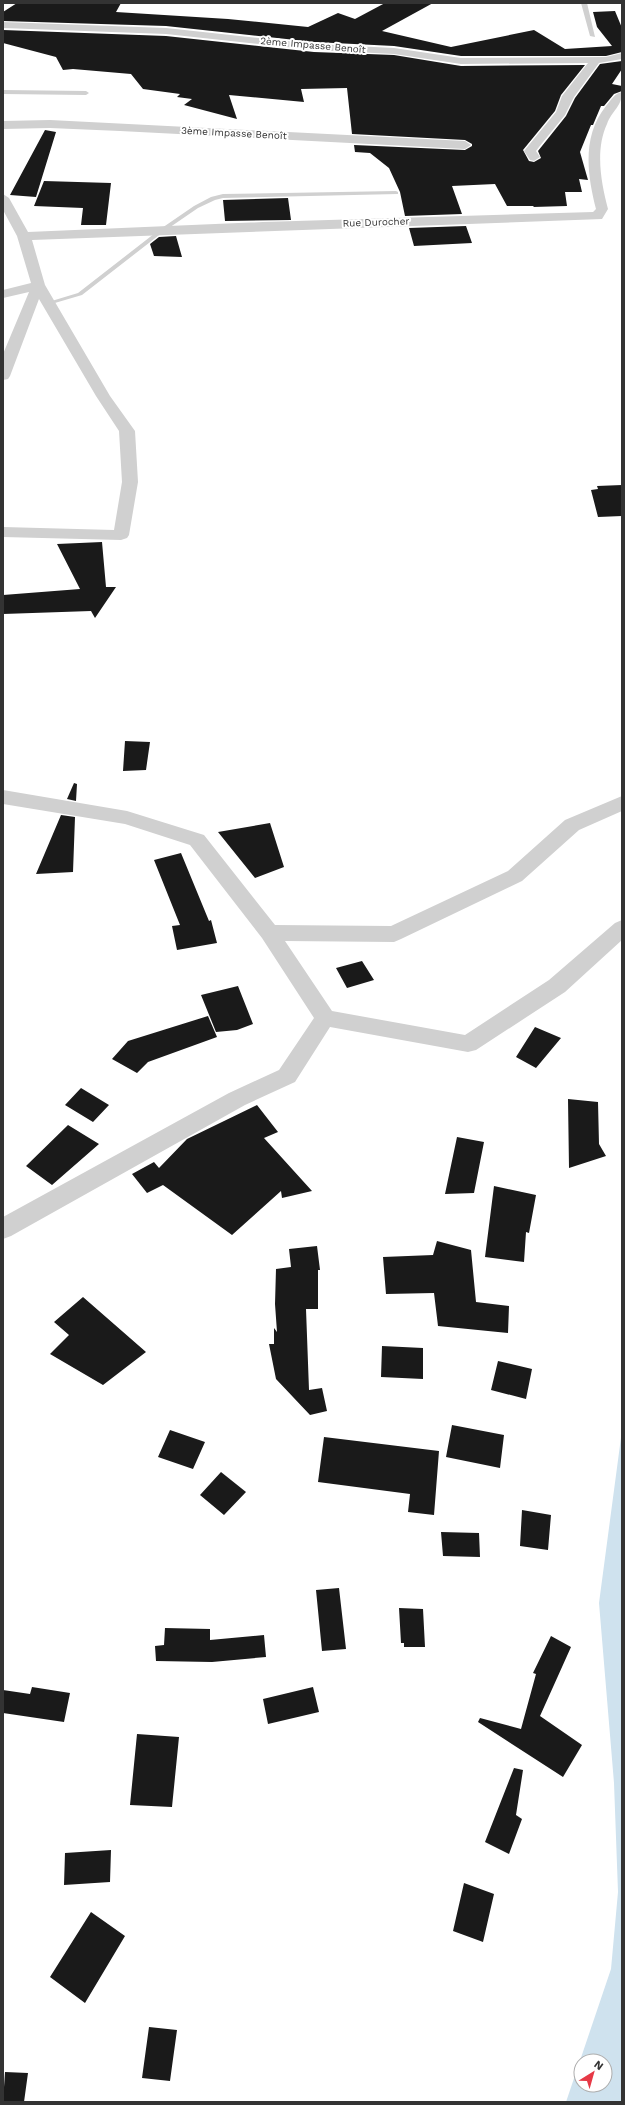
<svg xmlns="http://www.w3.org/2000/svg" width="625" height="2105" font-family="'Work Sans',sans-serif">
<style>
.water{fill:#cfe2ee;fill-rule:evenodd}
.building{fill:#1a1a1a}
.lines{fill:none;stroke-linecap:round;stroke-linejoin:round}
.lane{fill:#d0d0d0;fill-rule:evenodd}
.street{fill:#d0d0d0;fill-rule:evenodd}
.labels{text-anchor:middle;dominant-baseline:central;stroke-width:4;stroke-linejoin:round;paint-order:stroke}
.far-street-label{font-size:10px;fill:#333;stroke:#fff}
</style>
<rect width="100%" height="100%" fill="#fff"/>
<path class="water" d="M 622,1430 L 622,2102 L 566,2102 L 611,1969 L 618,1892 L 614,1783 L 599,1603 ZM 581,2061 L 605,2061 L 605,2085 L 581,2085 Z"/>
<path class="building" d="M 17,3 L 121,3 L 116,12 L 228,19 L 308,27 L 338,13 L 355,19 L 385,3 L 433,3 L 382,31 L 451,47 L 534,30 L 565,49 L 612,46 L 597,27 L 593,12 L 615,11 L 622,28 L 622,52 L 606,56 L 461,56 L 394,46 L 314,42 L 166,26 L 3,21 L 3,12 Z
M 3,30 L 166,36 L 314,52 L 394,55 L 461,66 L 585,65 L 561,95 L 555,111 L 523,150 L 529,161 L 534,162 L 541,158 L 538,151 L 566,116 L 575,98 L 600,64 L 622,61 L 622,69 L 612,84 L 622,86 L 622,91 L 614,94 L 604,106 L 601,106 L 593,125 L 591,125 L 580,152 L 588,180 L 579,179 L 582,192 L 565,192 L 567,206 L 533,207 L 534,206 L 507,206 L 495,184 L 452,186 L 462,214 L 405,216 L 400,192 L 389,168 L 370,153 L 355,152 L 354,145 L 465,150 L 472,146 L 472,144 L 465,140 L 352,134 L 347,88 L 301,89 L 304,102 L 229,95 L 237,119 L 184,105 L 192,99 L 177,97 L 180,94 L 143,89 L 131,74 L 73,69 L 63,70 L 56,57 L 3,43 Z
M 45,130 L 56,132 L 36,197 L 10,195 Z
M 44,181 L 111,183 L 106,225 L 81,225 L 83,208 L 34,206 Z
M 288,198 L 291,220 L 225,221 L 223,200 Z
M 466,226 L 472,243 L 414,246 L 409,228 Z
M 176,236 L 182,257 L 154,256 L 150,244 L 159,237 Z
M 622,485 L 622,516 L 598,517 L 591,490 L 598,489 L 597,486 Z
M 102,542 L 106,587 L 116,587 L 95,618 L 91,611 L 3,614 L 3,595 L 80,589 L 57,544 Z
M 125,741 L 150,742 L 146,770 L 123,771 Z
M 74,783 L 77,784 L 76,801 L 67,799 Z
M 61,815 L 75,817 L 73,872 L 36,874 Z
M 270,823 L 284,867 L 255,878 L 218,832 Z
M 181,853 L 209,921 L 211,920 L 217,943 L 177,950 L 172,926 L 180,925 L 154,860 Z
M 362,961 L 374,980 L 347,988 L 336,968 Z
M 238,986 L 253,1024 L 237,1030 L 216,1032 L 201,995 Z
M 208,1016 L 217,1037 L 148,1062 L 137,1073 L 112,1059 L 128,1041 Z
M 535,1027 L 561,1038 L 536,1068 L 516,1057 Z
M 81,1088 L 109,1105 L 93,1122 L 65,1105 Z
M 568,1099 L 598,1102 L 599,1144 L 606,1156 L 569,1168 Z
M 257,1105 L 278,1132 L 264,1138 L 312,1191 L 282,1198 L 281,1191 L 232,1235 L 163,1185 L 147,1193 L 132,1174 L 154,1162 L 159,1168 L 187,1139 Z
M 68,1125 L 99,1144 L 52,1185 L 26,1166 Z
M 457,1137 L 484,1142 L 474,1193 L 445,1194 Z
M 494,1186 L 536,1195 L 529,1233 L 526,1232 L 524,1262 L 485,1257 Z
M 437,1241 L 471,1250 L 476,1302 L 509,1306 L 508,1333 L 438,1326 L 434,1293 L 386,1294 L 383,1257 L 433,1255 Z
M 317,1246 L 320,1270 L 318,1270 L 318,1309 L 306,1309 L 309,1390 L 322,1388 L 327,1411 L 310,1415 L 276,1379 L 269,1344 L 274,1344 L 274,1328 L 277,1332 L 275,1304 L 276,1269 L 291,1267 L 289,1249 Z
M 83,1297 L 146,1352 L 103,1385 L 50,1354 L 69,1335 L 54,1322 Z
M 382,1346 L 423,1348 L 423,1379 L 381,1377 Z
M 498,1361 L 532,1369 L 526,1399 L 491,1390 Z
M 452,1425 L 504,1435 L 500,1468 L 446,1457 Z
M 170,1430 L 205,1442 L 193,1469 L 158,1457 Z
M 324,1437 L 439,1451 L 434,1515 L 408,1512 L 410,1494 L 318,1482 Z
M 221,1472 L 246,1492 L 224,1515 L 200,1495 Z
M 522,1510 L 551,1515 L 548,1550 L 520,1546 Z
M 441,1532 L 479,1533 L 480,1557 L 443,1556 Z
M 339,1588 L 346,1649 L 322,1651 L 316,1590 Z
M 399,1608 L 423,1609 L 425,1647 L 404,1647 L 404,1643 L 401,1643 Z
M 165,1628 L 210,1629 L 210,1640 L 264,1635 L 266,1657 L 212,1662 L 156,1661 L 155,1646 L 164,1645 Z
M 551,1636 L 571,1647 L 540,1716 L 582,1745 L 563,1777 L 478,1722 L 480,1718 L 521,1729 L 536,1674 L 533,1673 Z
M 32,1687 L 70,1693 L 64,1722 L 3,1713 L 3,1690 L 30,1694 Z
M 313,1687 L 319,1712 L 268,1724 L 263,1699 Z
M 137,1734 L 179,1737 L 172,1807 L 130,1805 Z
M 514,1768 L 523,1770 L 516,1815 L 522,1819 L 509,1854 L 485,1842 Z
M 111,1850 L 110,1882 L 64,1885 L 65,1853 Z
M 464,1883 L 494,1894 L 483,1942 L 453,1931 Z
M 91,1912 L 125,1936 L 85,2003 L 50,1977 Z
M 149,2027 L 177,2030 L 170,2081 L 142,2078 Z
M 5,2072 L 28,2073 L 24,2102 L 3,2102 Z"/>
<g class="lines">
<path class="lane" d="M 581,3 L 587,3 L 595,37 L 590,36 Z
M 3,90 L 86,91 L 89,93 L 86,95 L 3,94 Z
M 396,191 L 398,192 L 398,194 L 223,198 L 215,200 L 198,208 L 163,232 L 82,295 L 48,305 L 45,303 L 78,293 L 159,230 L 194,206 L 211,197 L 223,194 Z"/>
<path class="street" d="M 3,22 L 166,28 L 314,44 L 394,48 L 461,58 L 606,57 L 622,53 L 622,59 L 599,63 L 574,97 L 565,115 L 539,147 L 536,151 L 540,157 L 534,161 L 530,160 L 524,151 L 556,112 L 562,96 L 588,63 L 461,64 L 394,54 L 314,50 L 166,34 L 3,28 Z
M 622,92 C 622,107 612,110 607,124 C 595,150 601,182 608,209 L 602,219 L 32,240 L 45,285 L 110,396 L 135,431 L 138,482 L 129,535 L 127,538 L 121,540 L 3,537 L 3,527 L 114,530 L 122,482 L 119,431 L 96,396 L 39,299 L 10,376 L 8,379 L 3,380 L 3,354 L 29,292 L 3,298 L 3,290 L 31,283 L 17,236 L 3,210 L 3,194 L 9,198 L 28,232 L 263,222 L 593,212 L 596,209 C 587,174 582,136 606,106 C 611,100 615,93 622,92 Z
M 50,120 L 465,141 L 471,145 L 465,149 L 120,131 L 50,128 L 3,129 L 3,121 Z
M 3,790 L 127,811 L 204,835 L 275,925 L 391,926 L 508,871 L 565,820 L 622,796 L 622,811 L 579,830 L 522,881 L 401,939 L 394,942 L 285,941 L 332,1011 L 465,1035 L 549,980 L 615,923 L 622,920 L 622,940 L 565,992 L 476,1050 L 468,1052 L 330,1027 L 295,1082 L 245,1105 L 11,1236 L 3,1239 L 3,1217 L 229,1093 L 279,1070 L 314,1018 L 262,938 L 190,845 L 125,824 L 3,804 Z"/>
</g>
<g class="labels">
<g class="far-street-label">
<text transform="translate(313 45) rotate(5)">2ème Impasse Benoît</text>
<text transform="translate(234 133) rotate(3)">3ème Impasse Benoît</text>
<text transform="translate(376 222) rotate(-2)">Rue Durocher</text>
</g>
</g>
<rect width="625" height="2105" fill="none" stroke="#333333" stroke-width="8"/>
<g transform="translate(593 2073) rotate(37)"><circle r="19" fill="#ffffff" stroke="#adadad"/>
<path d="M0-3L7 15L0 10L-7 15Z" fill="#e63946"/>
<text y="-6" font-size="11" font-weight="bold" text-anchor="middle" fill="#333333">N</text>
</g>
</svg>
